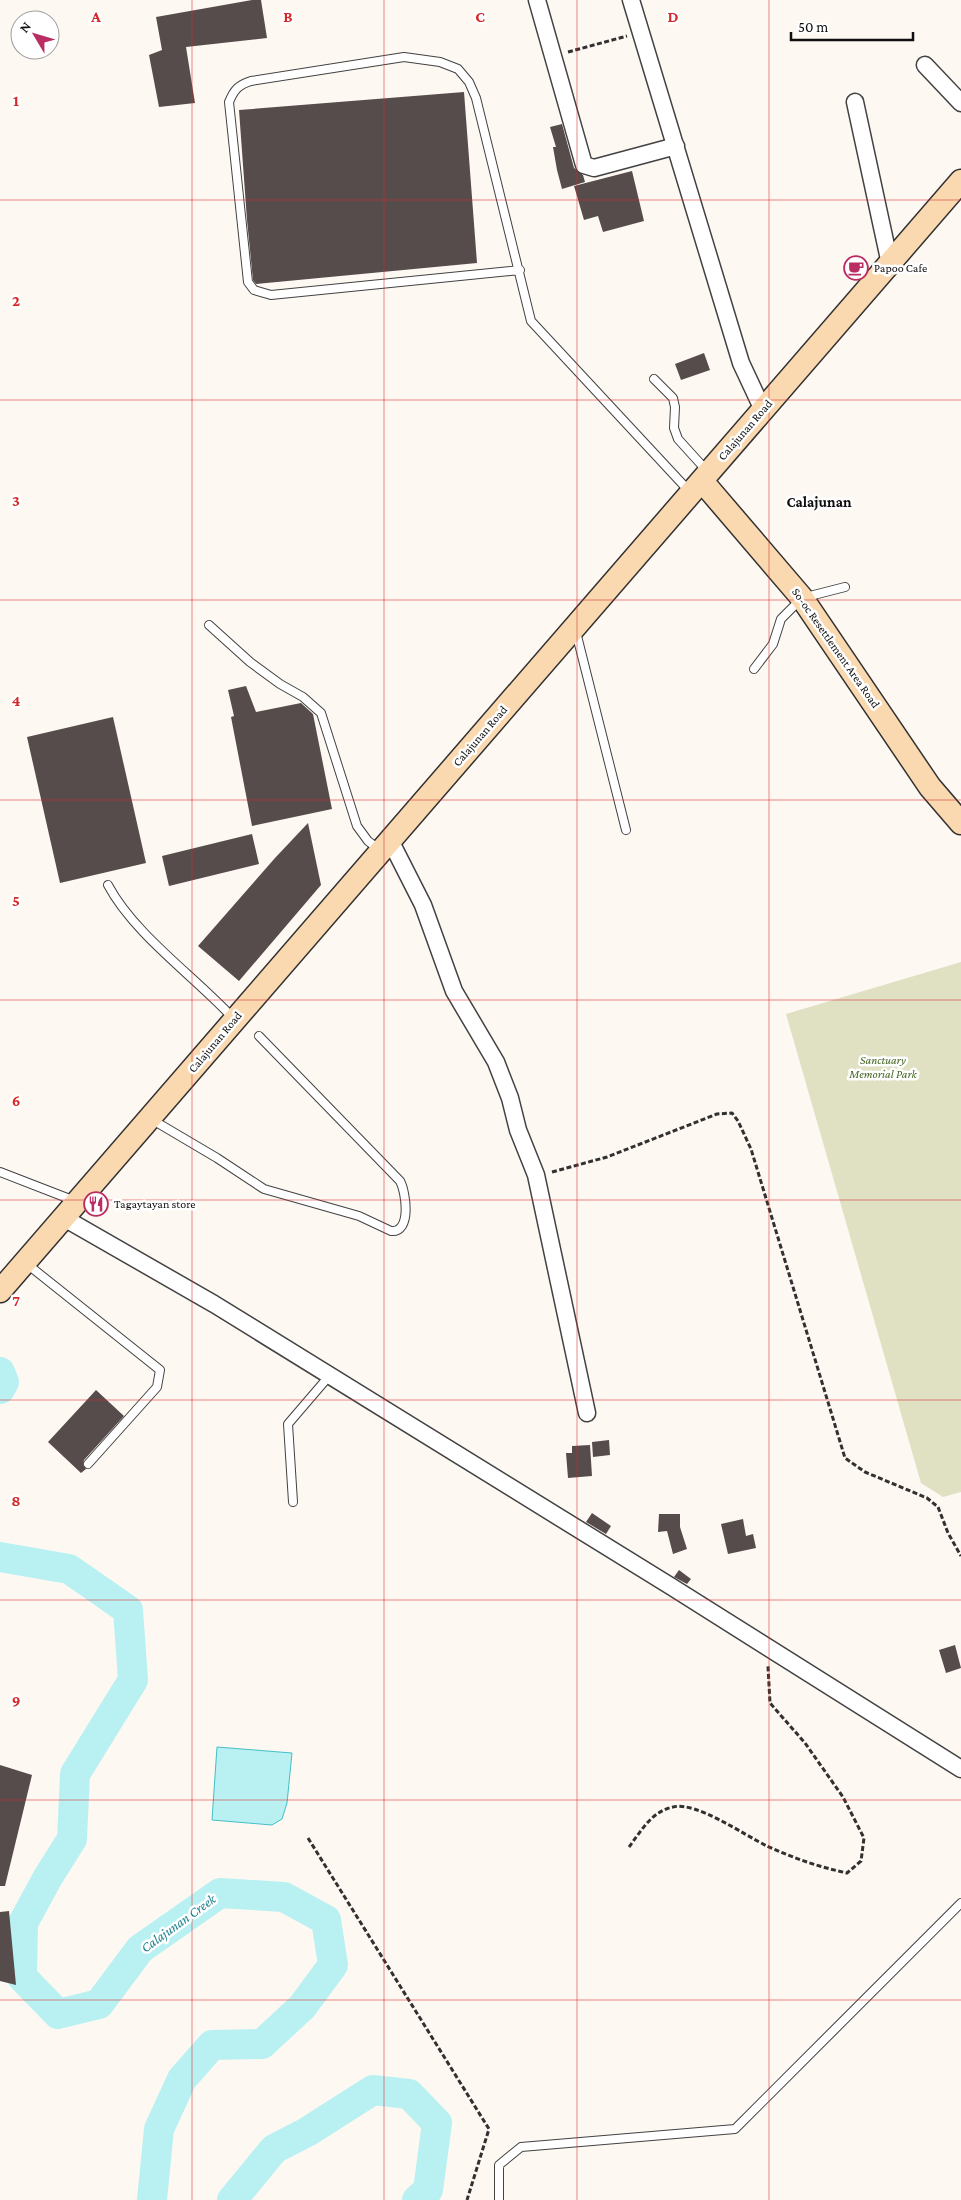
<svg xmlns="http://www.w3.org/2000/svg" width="961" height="2200" font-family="'Crimson Pro',serif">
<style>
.cemetery{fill:#e0e0c3}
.water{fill:#b9f1f3;stroke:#43bfc7}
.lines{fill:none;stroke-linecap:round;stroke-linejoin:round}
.river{stroke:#b9f1f3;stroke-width:30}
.building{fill:#574c4c}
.lane-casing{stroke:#424242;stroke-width:10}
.street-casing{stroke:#424242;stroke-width:19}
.secondary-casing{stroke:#313131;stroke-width:25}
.path{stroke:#313131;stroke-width:3;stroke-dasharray:5 2.5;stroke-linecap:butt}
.lane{stroke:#fff;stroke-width:8}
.street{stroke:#fff;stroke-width:16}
.secondary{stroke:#fbd9b0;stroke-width:22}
.grid{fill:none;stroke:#d62828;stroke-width:1;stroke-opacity:0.55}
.labels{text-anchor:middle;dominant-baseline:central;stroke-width:5;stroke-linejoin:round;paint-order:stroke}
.poi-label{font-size:12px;fill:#0f0f0f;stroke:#fff;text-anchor:start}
.street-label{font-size:12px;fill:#0f0f0f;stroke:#fff}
.park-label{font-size:12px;font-style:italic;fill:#466422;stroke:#fff}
.water-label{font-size:14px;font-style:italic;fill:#1c828e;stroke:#fff}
.quarter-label{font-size:15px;font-weight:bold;fill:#0f0f0f;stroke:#fff}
.grid-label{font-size:16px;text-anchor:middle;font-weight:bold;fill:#d62828;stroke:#fff;stroke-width:5;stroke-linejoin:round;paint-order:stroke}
</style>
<rect width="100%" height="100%" fill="#fef8f2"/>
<path class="cemetery" d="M 961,962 L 961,1492 L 943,1497 L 921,1483 L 786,1014 Z"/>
<path class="water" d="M 217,1747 L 292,1753 L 287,1803 L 282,1819 L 272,1825 L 212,1820 Z"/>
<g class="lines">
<path class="river" d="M 0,1372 L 4,1382 L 0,1389
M 0,1557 L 69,1569 L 128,1610 L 133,1680 L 75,1774 L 72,1839 L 48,1877 L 23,1923 L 22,1977 L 58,2014 L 99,2004 L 140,1949 L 220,1893 L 284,1897 L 326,1920 L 333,1965 L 302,2007 L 262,2044 L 212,2045 L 182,2079 L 159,2129 L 152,2200
M 232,2200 L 274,2149 L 307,2132 L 373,2090 L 409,2094 L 437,2123 L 428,2190 L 417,2200"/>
</g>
<path class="building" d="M 252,0 L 261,0 L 267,38 L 186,47 L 195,103 L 159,107 L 149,55 L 162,50 L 156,17 Z
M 464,92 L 477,263 L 256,284 L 253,280 L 247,220 L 239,110 Z
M 562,124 L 574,168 L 583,175 L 585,182 L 562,189 L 557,170 L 553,147 L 556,147 L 550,127 Z
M 632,171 L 644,221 L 603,232 L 598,216 L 584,220 L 574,186 Z
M 704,353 L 710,370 L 681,380 L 675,364 Z
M 246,686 L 256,712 L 301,703 L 313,714 L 332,809 L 252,826 L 231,717 L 234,716 L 228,690 Z
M 113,717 L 146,863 L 60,883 L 27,737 Z
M 308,823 L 321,885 L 239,981 L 198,946 L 275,858 Z
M 252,834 L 259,864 L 169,886 L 162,856 Z
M 96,1390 L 124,1416 L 84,1460 L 83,1465 L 86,1469 L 81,1473 L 48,1442 Z
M 609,1440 L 610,1455 L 593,1457 L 592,1442 Z
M 590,1445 L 592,1476 L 568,1478 L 566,1453 L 572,1453 L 572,1446 Z
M 592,1513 L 611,1526 L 606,1534 L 586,1522 Z
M 659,1514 L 680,1514 L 680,1527 L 687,1549 L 673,1554 L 667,1531 L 658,1532 Z
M 743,1519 L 746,1536 L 753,1534 L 756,1548 L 728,1554 L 721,1524 Z
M 679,1570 L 691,1579 L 687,1584 L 674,1577 Z
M 955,1645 L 961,1668 L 946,1673 L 939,1650 Z
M 0,1765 L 32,1775 L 5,1886 L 0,1886 Z
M 9,1911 L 16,1985 L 0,1981 L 0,1912 Z"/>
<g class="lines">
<g class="lane-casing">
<path id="lane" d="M 520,270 L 271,295 L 254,290 L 248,282 L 229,102 C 234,90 238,85 251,81 L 404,57 L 440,62 L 458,69 L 469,82 L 476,98 L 531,321 L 689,491
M 654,379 L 673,398 L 675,407 L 674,428 L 678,439 L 707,471
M 209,625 L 250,662 L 280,684 L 303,697 L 321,713 L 357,826 L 368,841 L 380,850
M 576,632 L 626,830
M 754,669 L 773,644 L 781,619 L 802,598 L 845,587
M 108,885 C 134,934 194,976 233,1018
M 151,1119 L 217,1158 L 264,1189 L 359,1216 L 391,1231 C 412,1233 406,1192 400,1181 L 259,1036
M 0,1172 L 75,1201
M 27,1264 L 160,1370 L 157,1387 L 88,1464
M 293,1502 L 288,1424 L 330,1375
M 499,2200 L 499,2165 L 521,2147 L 735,2129 L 961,1903"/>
</g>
<g class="street-casing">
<path id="street" d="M 537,0 L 584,165 L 594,168 L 676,146
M 631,0 L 741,363 L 763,410
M 925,65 L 961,103
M 855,102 L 890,264
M 390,840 L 423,905 L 454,991 L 496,1062 L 510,1098 L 518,1130 L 536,1175 L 587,1413
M 64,1218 L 214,1304 L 672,1587 L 961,1769"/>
</g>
<g class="secondary-casing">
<path id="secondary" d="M 702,481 L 802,598 L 930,787 L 961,823
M 0,1291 L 961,181"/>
</g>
<path class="path" d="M 568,52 L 627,36
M 552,1172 L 607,1157 L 717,1114 L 732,1113 L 738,1121 L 751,1149 L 845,1458 L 865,1472 L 927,1498 L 938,1507 L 948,1533 L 961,1556
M 308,1838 L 489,2129 L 467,2200
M 629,1847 C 641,1831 652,1811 673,1807 C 696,1801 744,1835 767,1846 C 793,1858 819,1867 847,1873 L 861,1861 L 864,1838 L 843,1797 L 805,1743 L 770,1703 L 768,1666"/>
<use href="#lane" class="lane"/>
<use href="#street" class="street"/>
<use href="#secondary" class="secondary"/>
</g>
<path class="grid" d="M 192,0 L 192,2200M 384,0 L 384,2200M 577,0 L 577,2200M 769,0 L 769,2200M 0,200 L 961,200M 0,400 L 961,400M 0,600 L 961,600M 0,800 L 961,800M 0,1000 L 961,1000M 0,1200 L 961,1200M 0,1400 L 961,1400M 0,1600 L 961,1600M 0,1800 L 961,1800M 0,2000 L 961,2000"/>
<defs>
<g id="cafe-ring" transform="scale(1.25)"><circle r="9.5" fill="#fff" stroke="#b92d63" stroke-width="1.5"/><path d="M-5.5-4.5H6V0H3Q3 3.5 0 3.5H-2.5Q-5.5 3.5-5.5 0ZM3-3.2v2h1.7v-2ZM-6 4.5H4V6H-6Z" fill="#b92d63"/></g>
<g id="restaurant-ring" transform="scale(1.25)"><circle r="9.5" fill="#fff" stroke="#b92d63" stroke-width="1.5"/><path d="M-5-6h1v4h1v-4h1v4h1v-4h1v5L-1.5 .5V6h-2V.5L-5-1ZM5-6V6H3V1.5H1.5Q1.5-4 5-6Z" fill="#b92d63"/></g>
</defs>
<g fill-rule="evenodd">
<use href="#cafe-ring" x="856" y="268"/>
<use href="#restaurant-ring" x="96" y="1204"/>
</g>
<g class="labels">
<g class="poi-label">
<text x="874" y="268">Papoo Cafe</text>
<text x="114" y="1204">Tagaytayan store</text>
</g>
<g class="street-label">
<text transform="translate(745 430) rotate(-49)">Calajunan Road</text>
<text transform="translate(836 648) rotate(55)">So-oc Resettlement Area Road</text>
<text transform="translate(480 736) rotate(-49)">Calajunan Road</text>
<text transform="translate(215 1042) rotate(-50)">Calajunan Road</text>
</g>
<g class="park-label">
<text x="883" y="1060">Sanctuary<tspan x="883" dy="14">Memorial Park</tspan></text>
</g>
<g class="water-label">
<text transform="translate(178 1923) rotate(-36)">Calajunan Creek</text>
</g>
<g class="quarter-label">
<text x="819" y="502">Calajunan</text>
</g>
</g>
<g class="grid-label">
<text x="96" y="22">A</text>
<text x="288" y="22">B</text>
<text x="480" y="22">C</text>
<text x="673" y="22">D</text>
<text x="16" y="106">1</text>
<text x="16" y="306">2</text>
<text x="16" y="506">3</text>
<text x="16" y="706">4</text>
<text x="16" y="906">5</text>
<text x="16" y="1106">6</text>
<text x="16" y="1306">7</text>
<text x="16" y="1506">8</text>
<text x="16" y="1706">9</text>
</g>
<g transform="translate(35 35) rotate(308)"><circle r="24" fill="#ffffff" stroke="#9f9f9f"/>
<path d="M0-4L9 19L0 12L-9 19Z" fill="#b92d63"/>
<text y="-8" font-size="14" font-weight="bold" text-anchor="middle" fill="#0f0f0f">N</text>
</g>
<path d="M791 32v8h122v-8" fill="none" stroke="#0f0f0f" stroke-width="2.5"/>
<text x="798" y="32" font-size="15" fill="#0f0f0f" stroke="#ffffff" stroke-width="4" paint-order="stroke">50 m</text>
</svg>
